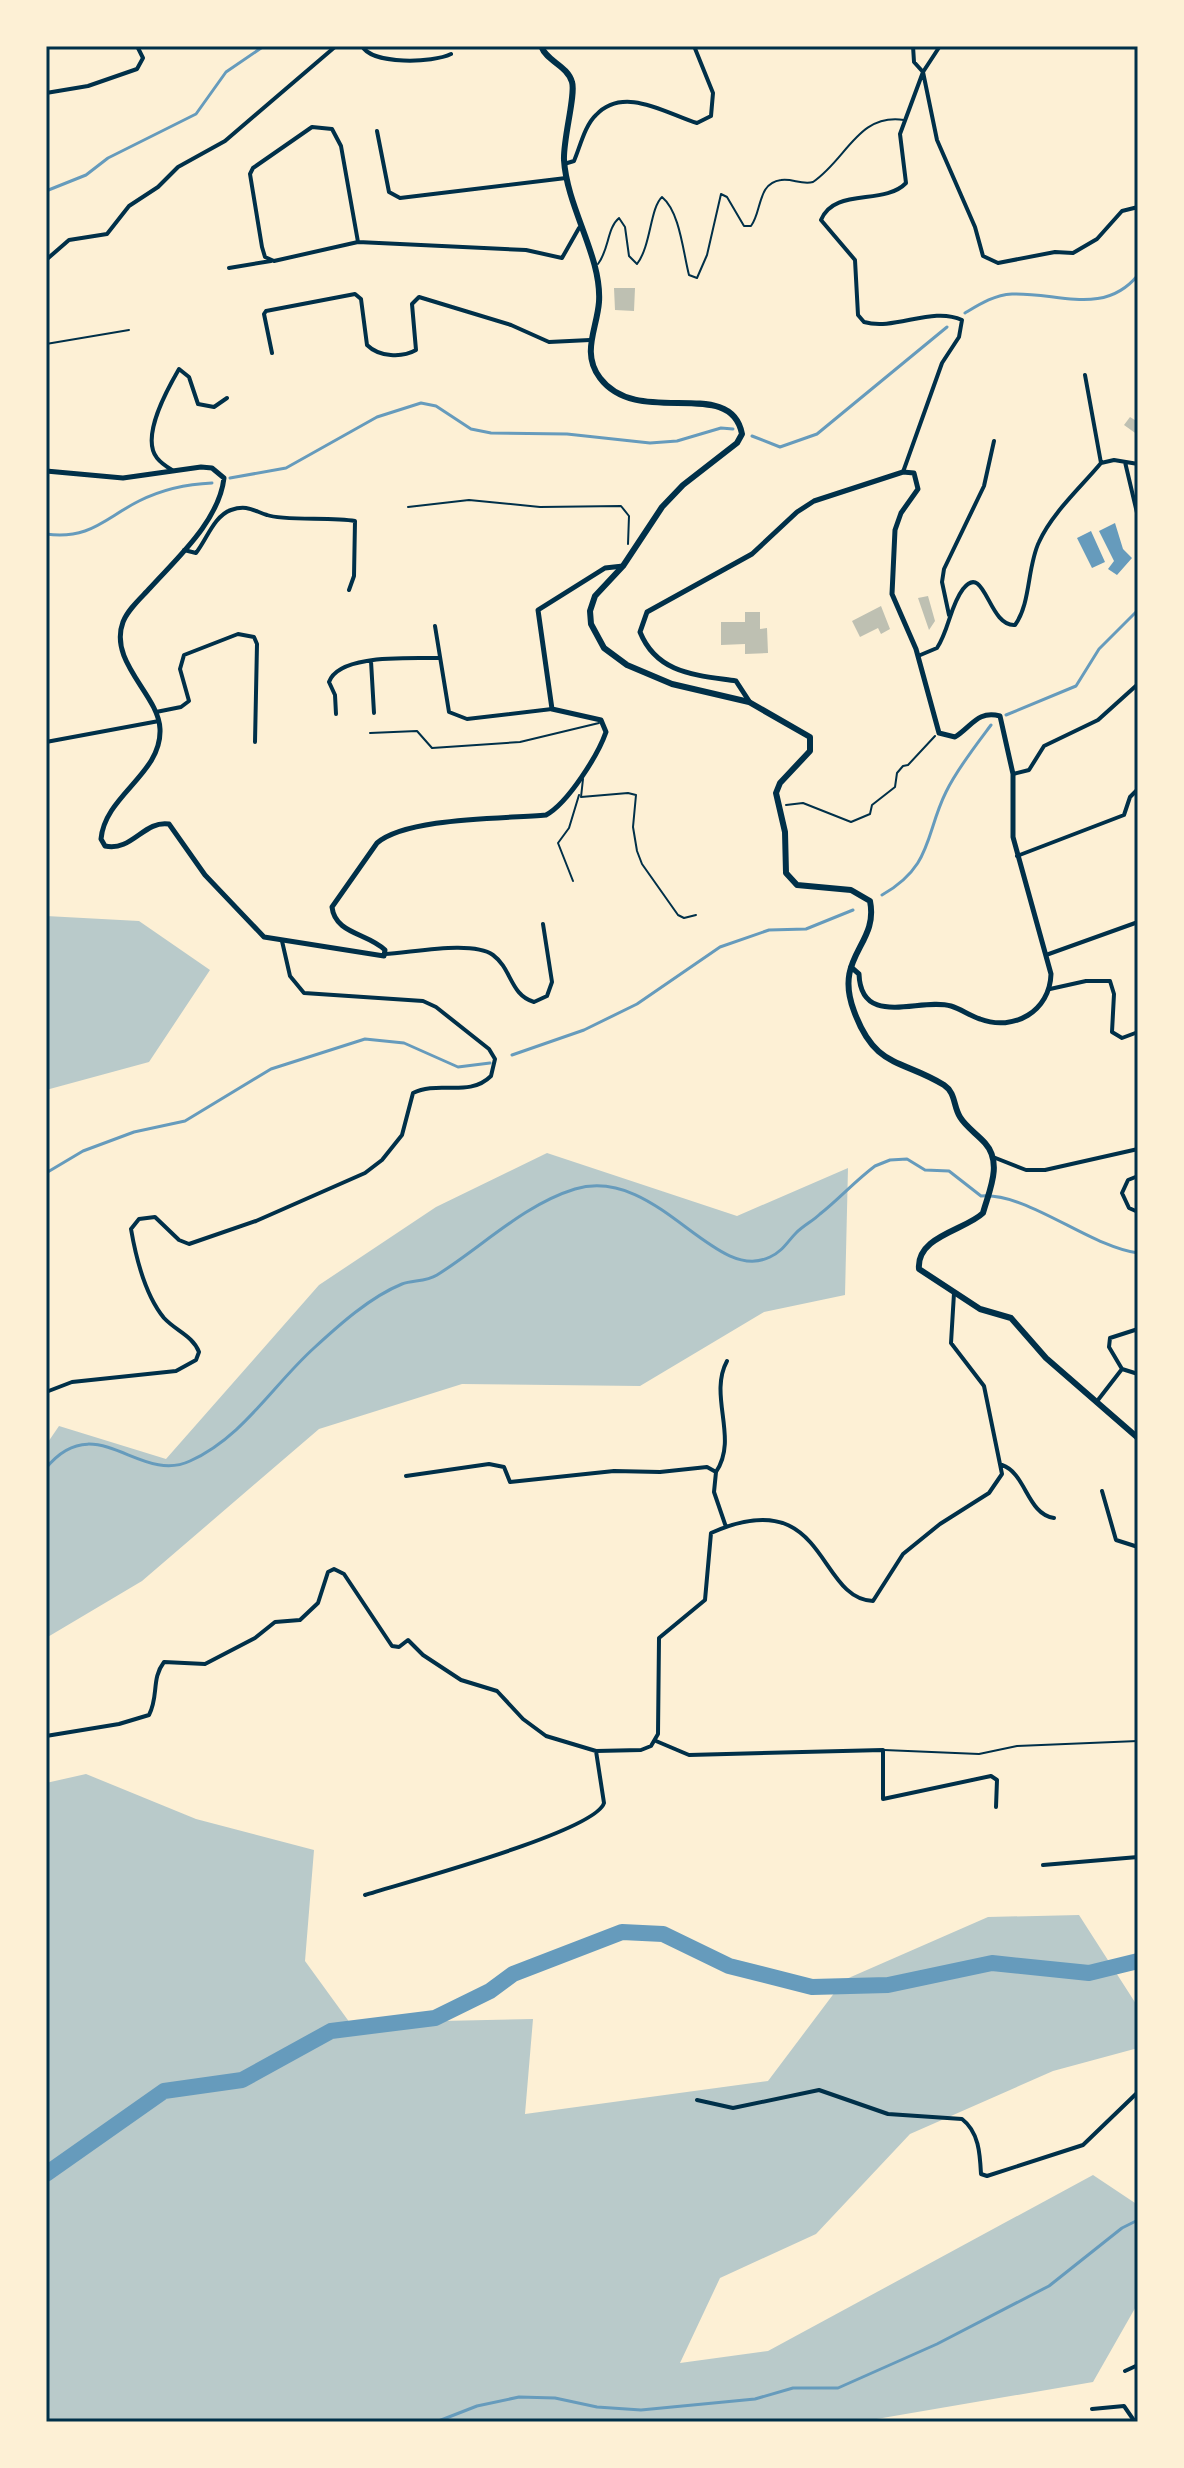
<svg xmlns="http://www.w3.org/2000/svg" width="1184" height="2468" font-family="Karla,sans-serif">
<style>
.green{fill:#b9caca}
.water{fill:#669bbc}
.lines{fill:none;stroke-linecap:round;stroke-linejoin:round}
.stream{stroke:#669bbc;stroke-width:3}
.river{stroke:#669bbc;stroke-width:16}
.building{fill:#bec0b2}
.path{stroke:#003049;stroke-width:2}
.service{stroke:#003049;stroke-width:2}
.minor{stroke:#003049;stroke-width:4}
.tertiary{stroke:#003049;stroke-width:5}
.primary{stroke:#003049;stroke-width:6}
.neatline{fill:none;stroke:#003049;stroke-width:3}
</style>
<rect width="100%" height="100%" fill="#fdf0d5"/>
<path class="green" d="M 46,916 L 139,921 L 210,970 L 149,1062 L 46,1090 Z
M 547,1153 L 737,1216 L 848,1168 L 845,1295 L 764,1312 L 640,1386 L 462,1384 L 319,1429 L 142,1581 L 46,1638 L 46,1445 L 59,1426 L 166,1459 L 319,1285 L 436,1207 Z
M 86,1774 L 196,1819 L 314,1850 L 305,1961 L 350,2023 L 533,2019 L 525,2114 L 768,2081 L 844,1980 L 988,1917 L 1079,1915 L 1138,2007 L 1138,2048 L 1053,2071 L 910,2134 L 816,2234 L 720,2278 L 680,2363 L 768,2351 L 1093,2175 L 1138,2205 L 1138,2303 L 1093,2382 L 859,2422 L 46,2422 L 46,1783 Z"/>
<path class="water" d="M 1115,523 L 1123,549 L 1132,558 L 1117,575 L 1108,569 L 1114,561 L 1099,531 Z
M 1091,531 L 1105,562 L 1092,568 L 1077,538 Z"/>
<g class="lines">
<path class="stream" d="M 46,191 L 86,175 L 108,158 L 196,114 L 226,72 L 264,46
M 965,313 C 980,304 994,295 1012,294 C 1057,292 1104,317 1138,275
M 752,436 L 780,447 L 817,434 L 947,327
M 230,478 L 286,468 L 377,417 L 421,403 L 436,406 L 471,429 L 491,433 L 567,434 L 650,443 L 677,441 L 721,428 L 733,429
M 46,534 C 90,540 105,518 139,501 C 161,490 187,484 212,483
M 1006,715 L 1076,686 L 1099,649 L 1138,610
M 882,895 C 933,866 925,834 946,792 C 957,769 976,745 991,725
M 512,1055 L 584,1030 L 637,1004 L 720,947 L 769,930 L 806,929 L 853,910
M 46,1173 L 83,1151 L 134,1132 L 185,1121 L 271,1069 L 365,1039 L 404,1043 L 458,1067 L 490,1063
M 46,1468 C 96,1407 139,1485 190,1461 C 243,1437 272,1386 314,1348 C 339,1325 370,1297 402,1284 C 413,1280 426,1282 437,1275 C 482,1247 523,1205 575,1189 C 657,1165 714,1285 770,1257 C 783,1251 787,1242 796,1233 C 804,1225 813,1221 820,1214 C 839,1199 855,1181 875,1166 L 890,1160 L 907,1159 L 925,1170 L 949,1171 L 981,1196 C 1027,1192 1090,1247 1138,1253
M 436,2422 L 477,2406 L 519,2397 L 555,2398 L 597,2407 L 641,2410 L 755,2399 L 793,2388 L 838,2388 L 937,2344 L 1049,2286 L 1122,2228 L 1138,2220"/>
<path class="river" d="M 46,2174 L 164,2091 L 242,2080 L 331,2031 L 435,2018 L 490,1991 L 513,1974 L 622,1932 L 663,1934 L 729,1966 L 812,1987 L 888,1985 L 992,1963 L 1089,1973 L 1138,1961"/>
</g>
<path class="building" d="M 614,288 L 635,288 L 634,311 L 615,310 Z
M 1130,417 L 1138,422 L 1138,435 L 1124,425 Z
M 928,596 L 935,621 L 929,630 L 918,598 Z
M 881,606 L 890,629 L 881,634 L 878,628 L 860,637 L 852,621 Z
M 745,612 L 760,612 L 760,629 L 767,628 L 768,653 L 745,654 L 745,644 L 721,645 L 721,622 L 745,622 Z"/>
<g class="lines">
<path class="path" d="M 408,507 L 469,500 L 540,507 L 621,506 L 629,516 L 628,544
M 786,805 L 803,803 L 851,822 L 870,814 L 872,805 L 895,787 L 897,773 L 903,766 L 908,765 L 935,736"/>
<path class="service" d="M 598,264 C 609,250 607,228 619,218 L 625,227 L 629,256 L 637,264 C 651,246 650,208 662,197 C 680,212 683,252 689,275 L 697,278 L 707,255 L 721,194 L 727,197 L 744,226 L 751,226 C 762,212 757,183 781,180 C 792,178 801,185 813,182 C 847,159 858,113 904,120
M 46,344 L 129,330
M 370,733 L 417,731 L 432,748 L 520,742 L 599,723
M 583,779 L 581,797 L 628,793 L 636,795 L 633,827 L 637,851 L 642,864 L 678,915 L 684,918 L 696,915
M 573,881 L 558,843 L 569,828 L 579,795
M 884,1750 L 979,1754 L 1017,1746 L 1138,1741"/>
<path class="minor" d="M 362,46 C 372,65 433,63 451,54
M 913,46 L 914,62 L 923,72 L 937,140 L 975,227 L 983,256 L 998,263 L 1055,252 L 1073,253 L 1097,239 L 1122,211 L 1138,207
M 46,93 L 88,86 L 137,69 L 143,58 L 137,46
M 377,131 L 389,192 L 400,198 L 566,178
M 564,164 L 574,161 C 580,147 585,125 596,115 C 624,85 667,114 697,123 L 711,116 L 713,93 L 694,46
M 358,242 L 341,146 L 332,129 L 312,127 L 253,168 L 250,174 L 262,247 L 265,257 L 274,261 L 358,242 L 526,250 L 562,258 L 579,228
M 46,260 L 69,240 L 107,234 L 129,206 L 158,187 L 178,167 L 225,141 L 336,46
M 229,268 L 271,261
M 272,353 L 264,314 L 266,311 L 355,294 L 361,299 L 367,345 C 379,357 402,358 416,350 L 412,304 L 419,297 L 511,325 L 549,342 L 590,340
M 1085,375 L 1101,463
M 1125,462 L 1138,517
M 172,470 C 167,467 161,463 157,458 C 140,437 168,388 179,369 L 189,377 L 198,404 L 214,407 L 227,398
M 903,472 L 942,363 L 959,337 L 962,320 C 932,306 895,331 864,322 L 858,315 L 855,260 L 821,220 C 834,187 884,206 906,183 L 900,134 L 923,72 L 940,46
M 184,550 L 196,553 C 207,539 214,516 231,510 C 247,504 254,511 267,515 C 283,521 331,517 355,521 L 354,576 L 349,590
M 949,615 L 942,582 L 944,569 L 984,486 L 994,441
M 435,626 L 449,712 L 467,719 L 552,709
M 918,656 L 937,648 C 949,630 950,606 963,589 C 985,561 988,627 1015,625 C 1031,603 1027,567 1039,542 C 1052,513 1081,487 1101,463 L 1114,460 L 1138,464
M 371,661 L 374,713
M 156,712 L 181,707 L 189,701 L 180,669 L 184,655 L 238,634 L 254,637 L 257,644 L 255,742
M 336,714 L 335,695 L 329,682 C 339,653 412,659 440,658
M 46,742 L 159,721
M 1013,774 L 1029,770 L 1044,746 L 1098,720 L 1138,684
M 1017,856 L 1124,815 L 1130,797 L 1138,789
M 385,954 C 411,953 472,940 493,955 C 512,969 510,995 534,1002 L 547,996 L 552,982 L 543,924
M 1046,955 L 1138,922
M 1050,989 L 1086,981 L 1110,981 L 1114,994 L 1112,1032 L 1122,1038 L 1138,1032
M 993,1157 L 1026,1170 L 1045,1170 L 1138,1149
M 1138,1176 L 1128,1180 L 1122,1193 L 1129,1208 L 1138,1212
M 1122,1369 L 1109,1347 L 1110,1338 L 1138,1329
M 46,1392 L 72,1382 L 176,1371 L 196,1360 L 199,1352 C 193,1336 176,1331 164,1318 C 145,1295 136,1258 131,1229 L 139,1219 L 155,1217 L 179,1240 L 189,1244 L 256,1221 L 365,1173 L 382,1160 L 402,1135 L 413,1093 C 438,1080 469,1098 491,1076 L 495,1059 L 489,1049 L 436,1007 L 423,1001 L 304,993 L 290,976 L 282,941
M 1098,1400 L 1122,1369 L 1138,1374
M 1002,1465 C 1026,1473 1027,1514 1054,1518
M 716,1472 C 739,1438 708,1396 727,1361
M 406,1476 L 489,1464 L 504,1467 L 510,1482 L 614,1471 L 660,1472 L 707,1467 L 716,1472 L 714,1492 L 726,1527
M 1102,1491 L 1116,1540 L 1138,1547
M 46,1736 L 119,1724 L 149,1715 C 159,1696 151,1679 164,1662 L 205,1664 L 255,1638 L 275,1622 L 300,1620 L 318,1603 L 328,1572 L 334,1569 L 344,1574 L 392,1646 L 399,1647 L 408,1640 L 423,1655 L 461,1680 L 497,1691 L 523,1719 L 546,1736 L 596,1751 L 641,1750 L 651,1746 L 658,1734 L 659,1638 L 705,1600 L 711,1533 C 827,1481 816,1599 873,1601 L 903,1554 L 940,1524 L 989,1493 L 1002,1474 L 984,1386 L 951,1343 L 954,1293
M 656,1741 L 689,1755 L 883,1750 L 883,1799 L 991,1776 L 997,1780 L 996,1807
M 1043,1865 L 1138,1857
M 365,1895 C 402,1883 595,1832 604,1803 L 596,1751
M 697,2100 L 733,2108 L 819,2090 L 888,2114 L 962,2119 C 979,2132 980,2154 981,2174 L 987,2176 L 1083,2145 L 1138,2092
M 1125,2371 L 1138,2365
M 1092,2409 L 1124,2406 L 1135,2422"/>
<path class="tertiary" d="M 46,471 L 123,478 L 201,467 L 212,468 L 224,478 C 219,521 177,558 150,588 C 141,598 128,609 123,622 C 108,662 159,695 160,729 C 162,774 105,795 101,839 L 105,846 C 132,852 144,820 169,824 L 205,875 L 264,937 L 384,956 L 385,950 C 368,933 335,934 332,907 L 377,843 C 408,817 504,819 546,815 C 568,803 598,755 606,732 L 601,720 L 552,709 L 538,610 L 605,568 L 623,566
M 749,701 L 736,681 C 696,675 657,674 640,632 L 647,612 L 752,554 L 797,512 L 814,501 L 903,472 L 914,473 L 918,489 L 901,513 L 895,530 L 892,594 L 916,649 L 939,733 L 955,737 C 972,726 978,710 1000,716 L 1013,774 L 1013,837 L 1051,974 C 1050,1011 1014,1032 980,1019 C 970,1016 961,1009 951,1006 C 920,997 861,1029 859,974 L 851,967"/>
<path class="primary" d="M 541,46 C 547,62 567,65 572,82 C 576,94 563,139 564,160 C 567,208 602,257 599,302 C 597,329 581,353 600,378 C 638,429 731,375 742,434 L 737,443 L 683,485 L 662,507 L 623,566 L 595,596 L 590,611 L 591,624 L 604,648 L 627,665 L 672,684 L 749,702 L 810,737 L 810,751 L 780,783 L 776,793 L 785,832 L 786,873 L 797,885 L 851,890 L 870,901 C 879,945 833,956 854,1011 C 875,1069 902,1059 944,1085 C 956,1093 953,1106 960,1117 C 966,1127 977,1134 985,1143 C 1003,1163 989,1191 983,1213 C 966,1230 916,1236 919,1269 L 980,1309 L 1011,1318 L 1046,1358 L 1138,1438"/>
</g>
<rect width="1184" height="2468" fill="none" stroke="#fdf0d5" stroke-width="96"/>
<rect x="48" y="48" width="1088" height="2372" class="neatline"/>
</svg>
